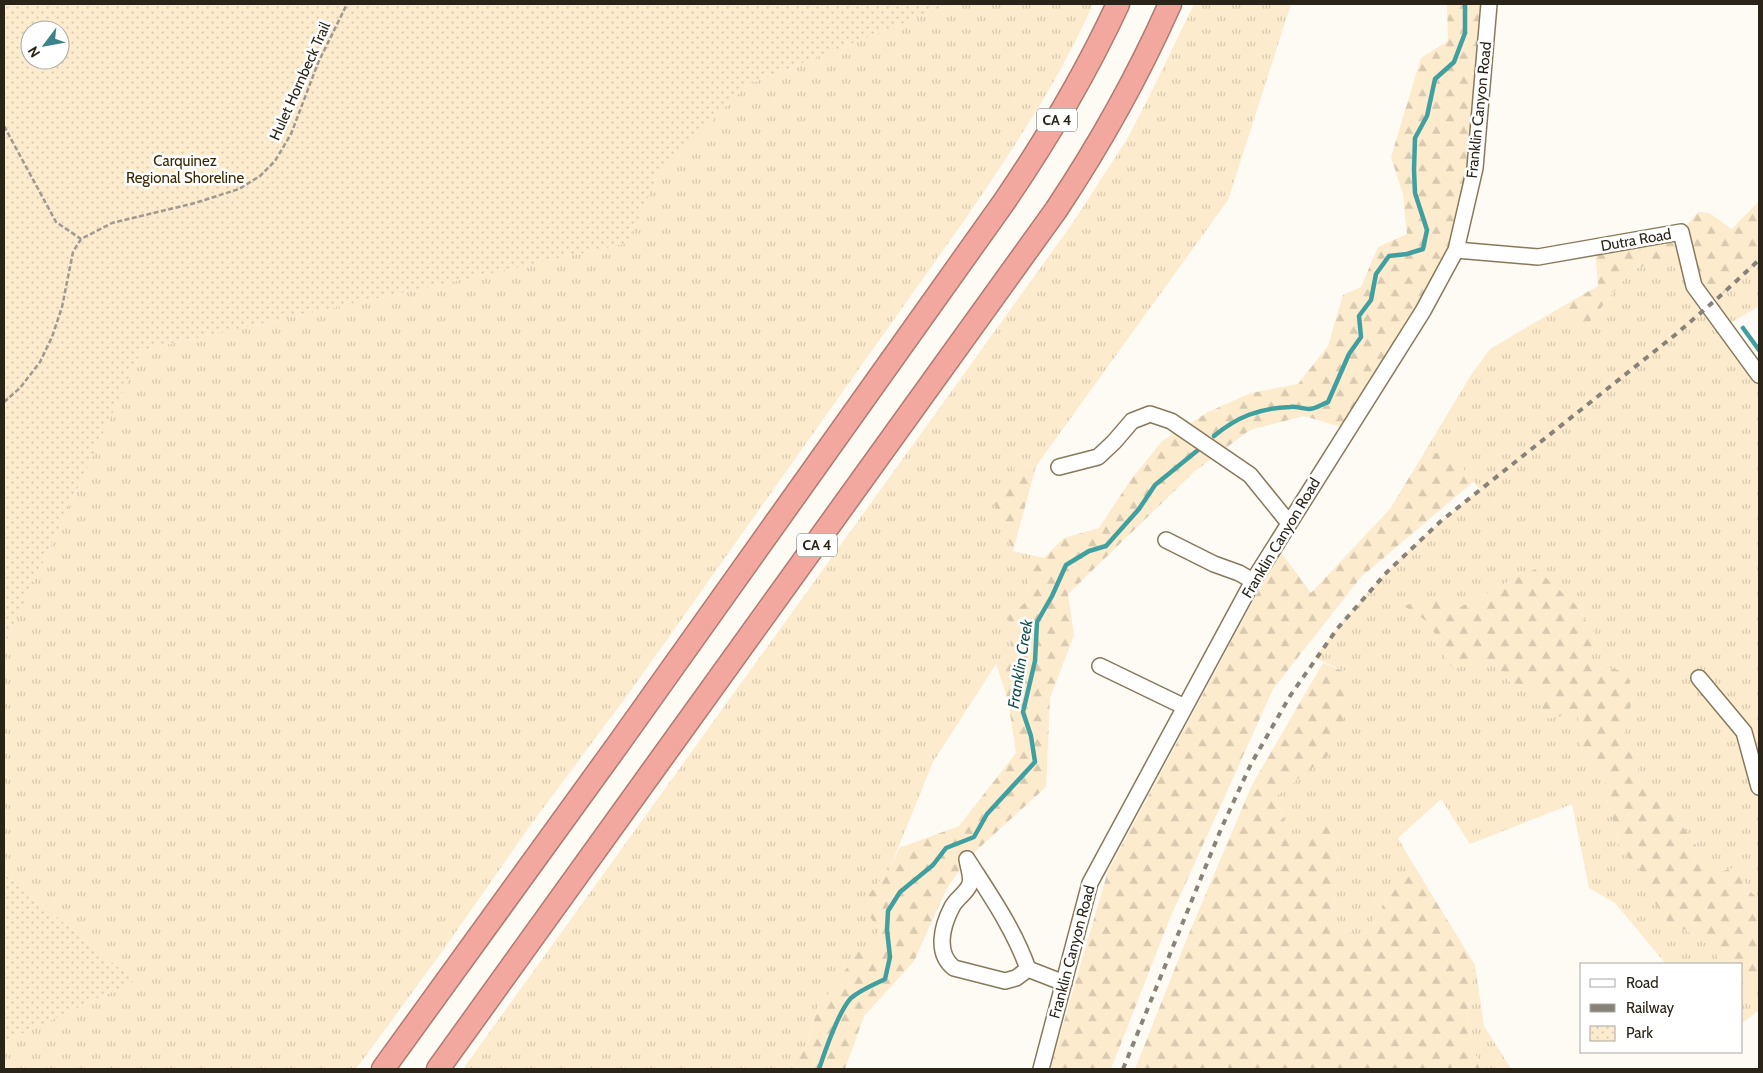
<svg xmlns="http://www.w3.org/2000/svg" width="1763" height="1073" font-family="Cabin,sans-serif">
<style>
.grass{fill:url(#grass-tufts)}
.forest{fill:url(#forest-firs)}
.park{fill:url(#park-dots);fill-rule:evenodd}
.lines{fill:none;stroke-linecap:round;stroke-linejoin:round}
.stream{stroke:#40a0a0;stroke-width:4.5}
.minor-casing{stroke:#88785b;stroke-width:18}
.highway-casing{stroke:#ad7a70;stroke-width:25}
.path{stroke:#9f9a91;stroke-width:2.5;stroke-dasharray:5 2.5;stroke-linecap:butt}
.minor{stroke:#fff;stroke-width:15}
.highway{stroke:#f3a89f;stroke-width:22}
.rail{stroke:#888379;stroke-width:4;stroke-dasharray:6 6;stroke-linecap:butt}
.labels{text-anchor:middle;dominant-baseline:central;stroke-width:5;stroke-linejoin:round;paint-order:stroke}
.shield{fill:#fff;stroke:#6a665d;stroke-width:1}
.shield-label{font-size:14px;font-weight:bold;fill:#2a2418}
.street-label{font-size:15px;fill:#2a2418;stroke:#fff}
.park-label{font-size:15px;fill:#3a2701;stroke:#fff}
.water-label{font-size:16px;font-style:italic;fill:#134f51;stroke:#fff}
</style>
<defs>
<pattern id="grass-tufts" width="24" height="20" patternUnits="userSpaceOnUse" patternTransform="scale(1.25)"><rect width="24" height="20" fill="#fcebcd"/><path d="M3 7l-1-3M5 7V3M7 7l1-3M15 17l-1-3M17 17v-4M19 17l1-3" fill="none" stroke="#d8c9af"/></pattern>
<pattern id="forest-firs" width="22" height="20" patternUnits="userSpaceOnUse" patternTransform="scale(1.25)"><rect width="22" height="20" fill="#fcebcd"/><path d="M5 1l3.5 6h-7zM16 11l3.5 6h-7z" fill="#d8c9af"/></pattern>
<pattern id="park-dots" width="8" height="8" patternUnits="userSpaceOnUse" patternTransform="scale(1.25)"><rect width="8" height="8" fill="#fcebcd"/><path d="M2 2h.1M6 6h.1" fill="none" stroke="#d8c9af" stroke-width="1.8" stroke-linecap="round"/></pattern>
</defs>
<rect width="100%" height="100%" fill="#fefaf4"/>
<path class="grass" d="M 952,4 L 1093,4 C 1060,79 1014,147 968,215 L 629,693 L 532,823 L 441,953 L 356,1069 L 4,1069 L 4,1042 L 135,981 L 4,874 L 4,646 L 142,350 L 627,243 L 657,176 L 747,85 Z
M 1194,4 L 1291,4 L 1228,200 L 1036,466 L 1017,465 L 1013,551 L 1044,558 L 1028,574 L 1027,601 L 1008,616 L 1012,653 L 996,664 L 933,762 L 889,870 L 869,894 L 868,913 L 879,930 L 878,947 L 838,982 L 817,1009 L 809,1040 L 790,1069 L 463,1069 L 1072,224 L 1127,139 L 1151,93 Z
M 1759,260 L 1759,306 L 1724,327 L 1759,375 L 1759,899 L 1747,889 L 1737,867 L 1712,875 L 1690,835 L 1645,785 L 1624,737 L 1633,696 L 1591,664 L 1594,633 L 1575,604 L 1511,580 L 1483,597 L 1460,607 L 1429,597 L 1431,624 L 1440,649 L 1490,659 L 1511,683 L 1537,689 L 1578,713 L 1581,746 L 1605,773 L 1605,797 L 1616,829 L 1618,846 L 1641,872 L 1651,897 L 1668,923 L 1687,931 L 1716,950 L 1718,964 L 1666,964 L 1615,903 L 1589,888 L 1572,804 L 1470,844 L 1441,799 L 1398,838 L 1413,864 L 1360,939 L 1331,921 L 1338,865 L 1328,818 L 1293,843 L 1275,797 L 1301,776 L 1351,674 L 1315,658 C 1337,628 1360,600 1386,573 C 1415,542 1448,516 1480,489 L 1449,453 L 1424,453 L 1471,375 L 1490,349 L 1558,309 L 1587,326 L 1632,269 L 1668,261 L 1694,286 L 1752,267 Z
M 1475,965 L 1484,1026 L 1511,1069 L 1480,1069 L 1466,1021 Z
M 1757,985 L 1759,989 L 1759,1010 L 1742,1023 L 1742,989 Z"/>
<path class="forest" d="M 1447,4 L 1489,4 L 1485,61 L 1456,250 L 1348,429 L 1304,416 L 1250,430 L 1195,471 L 1068,594 L 1074,635 L 1050,698 L 1046,787 L 967,859 L 946,890 L 914,961 L 864,1016 L 845,1069 L 790,1069 L 809,1040 L 817,1009 L 838,982 L 857,952 L 878,947 L 878,930 L 868,913 L 869,894 L 889,870 L 899,848 L 959,826 L 1016,753 L 1008,700 L 996,664 L 1012,653 L 1008,616 L 1027,601 L 1028,574 L 1064,538 L 1099,528 L 1130,481 L 1162,441 L 1208,412 L 1251,393 L 1298,384 L 1328,346 L 1343,295 L 1361,287 L 1378,247 L 1407,234 L 1403,194 L 1391,157 L 1421,58 L 1448,41 Z
M 1759,201 L 1759,260 L 1719,297 L 1709,300 L 1668,261 L 1632,269 L 1586,327 L 1558,309 L 1598,286 L 1595,247 L 1681,232 L 1698,212 L 1709,213 L 1732,229 Z
M 1424,453 L 1449,453 L 1474,481 L 1361,577 L 1273,689 L 1170,918 L 1111,1069 L 1050,1069 L 1108,871 L 1280,551 L 1311,593 L 1390,509 Z
M 1017,465 L 1036,466 L 1013,551 L 993,502 Z
M 1536,569 L 1575,604 L 1594,633 L 1591,664 L 1627,672 L 1633,696 L 1624,737 L 1645,785 L 1690,835 L 1712,874 L 1737,867 L 1747,889 L 1759,899 L 1759,989 L 1757,985 L 1742,989 L 1742,964 L 1718,964 L 1716,950 L 1687,931 L 1668,923 L 1651,897 L 1641,872 L 1618,846 L 1616,829 L 1605,797 L 1605,773 L 1581,746 L 1578,713 L 1545,719 L 1537,689 L 1511,683 L 1490,659 L 1453,669 L 1440,649 L 1431,624 L 1404,606 L 1429,597 L 1460,607 C 1486,596 1509,580 1536,569 Z
M 1323,663 L 1351,674 L 1343,724 L 1330,754 L 1275,797 L 1293,843 L 1328,817 L 1338,865 L 1331,921 L 1360,939 L 1413,864 L 1475,965 L 1466,1021 L 1480,1069 L 1135,1069 L 1185,943 L 1252,785 Z"/>
<path class="park" d="M 4,4 L 952,4 L 747,85 L 657,176 L 628,243 L 142,350 L 4,646 ZM 30,30 L 60,30 L 60,60 L 30,60 Z
M 4,874 L 135,981 L 4,1042 Z"/>
<g class="lines">
<path class="stream" d="M 1743,328 L 1759,350
M 1214,436 C 1237,417 1259,408 1290,407 C 1296,406 1303,409 1309,409 C 1315,409 1322,404 1328,402 L 1349,354 L 1361,337 L 1359,316 L 1371,300 L 1376,274 L 1389,256 L 1407,254 L 1423,249 L 1427,230 L 1415,193 L 1414,170 L 1415,138 L 1427,116 L 1435,79 L 1454,62 L 1465,33 L 1465,4
M 819,1069 C 825,1051 838,1012 851,998 C 860,990 875,984 885,979 L 890,957 L 887,930 L 888,911 L 900,892 L 933,865 L 946,848 L 974,837 L 987,814 L 1035,762 L 1031,736 L 1023,712 L 1035,661 L 1037,622 L 1052,596 L 1066,565 L 1089,551 L 1106,546 L 1139,509 L 1155,485 L 1198,450"/>
<g class="minor-casing">
<path id="minor" d="M 1456,250 L 1538,257 L 1681,232 L 1694,286 L 1759,375
M 1059,467 L 1098,457 L 1114,442 L 1132,421 L 1150,414 L 1171,421 L 1250,475 L 1289,523
M 1166,540 L 1214,564 L 1239,573 L 1253,581
M 1100,666 L 1185,707
M 1699,678 L 1744,732 L 1759,787
M 1028,969 L 1016,978 L 1005,981 L 954,968 C 935,953 942,926 952,907 C 956,899 965,894 969,886 C 973,879 968,867 967,859 C 990,895 1014,929 1028,969 L 1064,983
M 1041,1069 L 1090,883 L 1253,581 L 1423,311 L 1456,250 L 1475,168 L 1489,4"/>
</g>
<g class="highway-casing">
<path id="highway" d="M 383,1069 L 619,743 L 1004,202 C 1047,139 1086,73 1118,4
M 438,1069 L 1056,210 C 1100,144 1138,76 1170,4"/>
</g>
<path class="path" d="M 4,126 L 56,222 L 81,239
M 4,402 L 20,388 L 40,362 L 52,337 L 62,307 L 73,252 L 81,239 L 112,223 L 195,203 L 239,189 L 260,176 L 275,161 L 291,134 L 318,63 L 347,4"/>
<use href="#minor" class="minor"/>
<use href="#highway" class="highway"/>
<path class="rail" d="M 1123,1069 L 1221,829 L 1251,764 L 1290,696 L 1337,629 L 1387,572 L 1441,521 L 1675,335 L 1719,297 L 1759,260"/>
</g>
<g class="labels">
<g class="shield">
<rect x="1037" y="108.5" width="40" height="23" rx="4"/>
<rect x="797" y="533.5" width="40" height="23" rx="4"/>
</g>
<g class="shield-label">
<text x="1057" y="120">CA 4</text>
<text x="817" y="545">CA 4</text>
</g>
<g class="street-label">
<text transform="translate(300 81) rotate(-66)">Hulet Hornbeck Trail</text>
<text transform="translate(1479 110) rotate(-84)">Franklin Canyon Road</text>
<text transform="translate(1636 240) rotate(-10)">Dutra Road</text>
<text transform="translate(1281 538) rotate(-59)">Franklin Canyon Road</text>
<text transform="translate(1072 952) rotate(-75)">Franklin Canyon Road</text>
</g>
<g class="park-label">
<text x="185" y="161">Carquinez<tspan x="185" dy="17">Regional Shoreline</tspan></text>
</g>
<g class="water-label">
<text transform="translate(1020 664) rotate(-81)">Franklin Creek</text>
</g>
</g>
<rect width="1763" height="1073" fill="none" stroke="#2a2418" stroke-width="10"/>
<rect x="1580" y="963" width="162" height="90" fill="#ffffff" stroke="#aaa7a3"/>
<rect x="1590" y="979" width="25" height="8" fill="#ffffff" stroke="#aaa7a3"/>
<text x="1626" y="988" font-size="15" fill="#2a2418">Road</text>
<rect x="1590" y="1004" width="25" height="8" fill="#888379" stroke="#aaa7a3"/>
<text x="1626" y="1013" font-size="15" fill="#2a2418">Railway</text>
<rect x="1590" y="1026" width="25" height="15" fill="url(#park-dots)" stroke="#aaa7a3"/>
<text x="1626" y="1038" font-size="15" fill="#2a2418">Park</text>
<g transform="translate(45 45) rotate(238)"><circle r="24" fill="#ffffff" stroke="#aaa7a3"/>
<path d="M0-4L9 19L0 12L-9 19Z" fill="#3b838a"/>
<text y="-8" font-size="14" font-weight="bold" text-anchor="middle" fill="#2a2418">N</text>
</g>
</svg>
